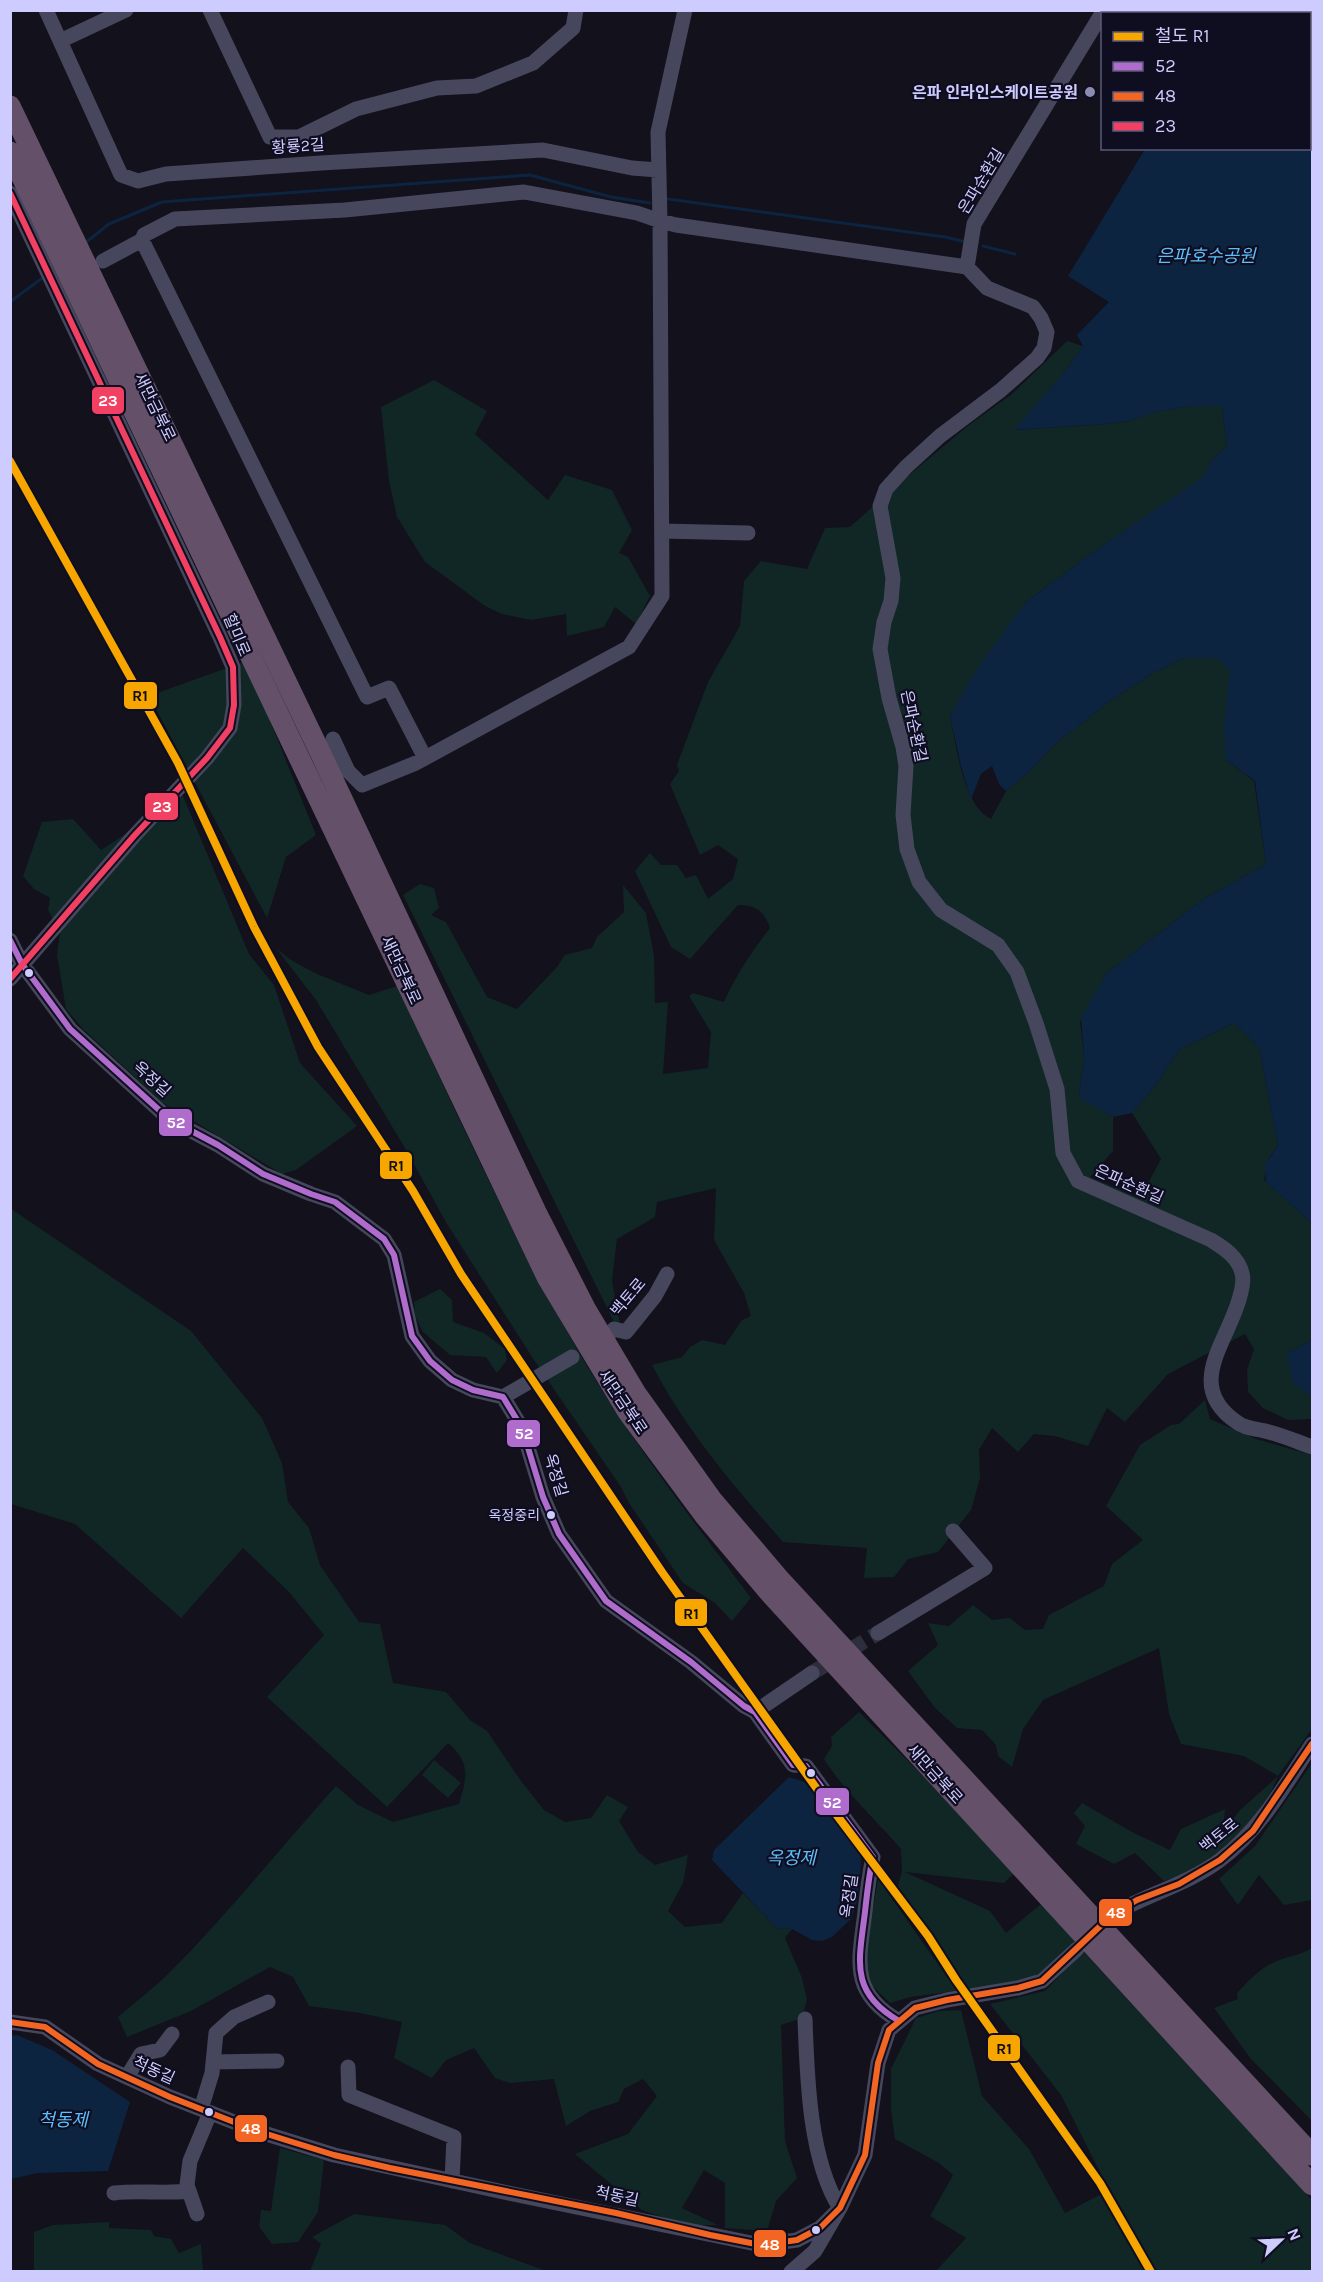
<svg xmlns="http://www.w3.org/2000/svg" width="1323" height="2282" font-family="Karla,'Noto Sans KR',sans-serif">
<style>
.green{fill:#102726}
.water{fill:#0d2441}
.lines{fill:none;stroke-linecap:round;stroke-linejoin:round}
.stream{stroke:#0d2441;stroke-width:3}
.minor-tunnel{stroke:#2e2d3e;stroke-width:15;stroke-dasharray:15 8;stroke-linecap:butt}
.minor{stroke:#46475d;stroke-width:15}
.highway{stroke:#645069;stroke-width:21}
.bus-1-casing{stroke:#0f0d20;stroke-width:10}
.bus-2-casing{stroke:#0f0d20;stroke-width:10}
.bus-3-casing{stroke:#0f0d20;stroke-width:10}
.bus-1{stroke:#b06ccc;stroke-width:6}
.bus-2{stroke:#f26522;stroke-width:6}
.bus-3{stroke:#f24062;stroke-width:6}
.rail-1-casing{stroke:#0f0d20;stroke-width:12}
.rail-1{stroke:#f7a600;stroke-width:8}
.poi-dot{fill:#8c8bb0;stroke:#0f0d20;stroke-width:2}
.bus-dot{fill:#ceccff;stroke:#0f0d20;stroke-width:2}
.labels{text-anchor:middle;dominant-baseline:central;stroke-width:4.5;stroke-linejoin:round;paint-order:stroke}
.bus-label{font-size:14px;fill:#ceccff;stroke:#0f0d20;text-anchor:end}
.poi-label{font-size:16px;font-weight:bold;fill:#ceccff;stroke:#0f0d20;text-anchor:end}
.street-label{font-size:16px;fill:#ceccff;stroke:#0f0d20}
.water-label{font-size:18px;font-style:italic;fill:#5bbffe;stroke:#0f0d20}
.line-badge{stroke:#0f0d20;stroke-width:2}
.badge-label{font-size:16px;text-anchor:middle;font-weight:bold;fill:#fff}
.pale-badge-label{font-size:16px;text-anchor:middle;font-weight:bold;fill:#111}
</style>
<rect width="100%" height="100%" fill="#12111c"/>
<path class="green" d="M 1067,341 L 1083,346 L 1066,370 L 1015,430 L 1106,424 L 1129,421 L 1153,412 L 1191,406 L 1222,406 L 1227,447 L 1213,458 L 1204,477 L 1092,553 L 1025,603 L 950,716 C 956,744 963,806 991,819 L 1006,791 L 1031,770 L 1056,743 L 1114,698 L 1155,672 L 1184,658 L 1217,658 L 1231,671 L 1226,760 L 1254,781 L 1266,864 L 1205,898 L 1107,973 L 1080,1022 L 1084,1055 L 1079,1097 L 1113,1117 L 1113,1151 L 1090,1177 L 1140,1198 L 1161,1159 L 1132,1113 L 1155,1086 L 1180,1049 L 1234,1023 L 1259,1047 L 1278,1145 L 1269,1158 L 1264,1180 L 1312,1223 L 1312,1339 L 1287,1354 L 1312,1397 L 1312,1419 L 1288,1420 L 1263,1408 L 1248,1392 L 1247,1370 L 1254,1349 L 1245,1334 L 1168,1374 L 1125,1422 L 1107,1408 L 1088,1446 L 1055,1436 L 1034,1434 L 1018,1452 L 992,1428 L 979,1450 L 980,1478 L 971,1510 L 938,1552 L 908,1559 L 894,1577 L 864,1578 L 867,1548 L 783,1542 C 733,1485 688,1433 652,1365 L 682,1357 L 690,1347 L 702,1340 L 725,1345 L 742,1320 L 751,1316 L 744,1293 L 714,1240 L 716,1188 L 657,1202 L 655,1217 L 617,1239 L 612,1281 L 620,1324 L 614,1322 L 403,895 L 420,884 L 434,888 L 439,908 L 431,915 L 446,922 L 487,997 L 517,1009 L 557,967 L 565,955 L 592,948 L 597,937 L 624,912 L 623,885 L 646,913 L 654,956 L 655,1003 L 668,1002 L 663,1074 L 708,1068 L 711,1032 L 689,996 L 693,993 L 724,1002 C 736,975 752,951 770,928 C 765,912 755,904 738,905 L 690,959 L 671,947 L 635,871 L 650,853 L 661,865 L 677,865 L 686,878 L 696,875 L 708,899 L 733,879 L 738,859 L 718,845 L 700,855 L 670,784 L 679,771 L 677,765 L 708,682 L 740,626 L 744,581 L 761,561 L 807,569 L 825,528 L 850,527 L 897,485 L 969,425 L 1012,394 Z
M 434,380 L 487,411 L 475,434 L 548,500 L 565,475 L 612,490 L 632,530 L 619,553 L 628,557 L 650,596 L 636,624 L 615,607 L 604,627 L 567,636 L 566,614 L 531,620 L 502,614 L 485,606 L 425,562 L 397,517 L 389,481 L 381,407 Z
M 246,661 L 316,835 L 286,857 L 267,918 L 149,696 Z
M 183,796 L 249,954 L 274,985 L 300,1063 L 357,1126 L 296,1170 L 282,1174 L 163,1103 L 83,1029 L 66,1009 L 57,955 L 60,933 L 48,910 L 50,898 L 34,889 L 23,876 L 42,822 L 73,819 L 101,850 Z
M 276,948 L 291,960 L 317,974 L 369,995 L 397,986 C 453,1105 507,1226 572,1340 C 624,1432 688,1514 751,1598 L 732,1621 L 715,1603 L 683,1583 L 629,1503 L 621,1487 L 534,1360 L 447,1224 L 405,1148 L 316,1000 Z
M 10,1208 L 191,1331 L 262,1418 L 282,1463 L 288,1502 L 309,1528 L 320,1565 L 359,1622 L 380,1624 L 393,1683 L 446,1692 L 470,1720 L 487,1731 L 521,1781 L 544,1810 L 565,1822 L 591,1818 L 607,1795 L 628,1807 L 619,1821 L 638,1852 L 655,1865 L 688,1855 L 683,1883 L 668,1911 L 685,1927 L 722,1923 L 743,1893 L 777,1928 L 792,1929 L 785,1938 L 802,1978 L 807,1999 L 802,2018 L 781,2025 L 785,2141 L 797,2178 L 776,2201 L 767,2231 L 725,2228 L 725,2183 L 704,2170 L 682,2208 L 718,2225 L 683,2225 L 642,2210 L 575,2154 L 628,2134 L 657,2096 L 643,2079 L 624,2089 L 618,2102 L 590,2111 L 566,2126 L 554,2079 L 510,2083 L 495,2078 L 474,2048 L 446,2060 L 432,2078 L 394,2058 L 402,2022 L 360,2013 L 309,2006 L 293,1977 L 270,1967 L 191,2011 L 127,2037 L 118,2017 C 135,2002 154,1988 170,1972 C 229,1913 281,1847 336,1786 L 358,1805 L 393,1822 L 459,1804 C 467,1777 471,1763 448,1743 L 387,1807 L 267,1697 L 324,1635 L 289,1592 L 243,1548 L 181,1618 L 75,1524 L 11,1504 Z
M 440,1289 L 452,1300 L 453,1322 L 484,1333 L 505,1349 L 507,1360 L 497,1373 L 486,1357 L 450,1355 L 423,1332 L 415,1316 L 414,1302 Z
M 1205,1400 L 1210,1419 L 1256,1439 L 1312,1455 L 1312,1729 L 1278,1776 L 1270,1795 L 1249,1826 L 1218,1852 L 1188,1873 L 1164,1881 L 1135,1853 L 1114,1864 L 1076,1844 L 1085,1826 L 1074,1813 L 1082,1803 L 1132,1832 L 1170,1850 L 1181,1829 L 1225,1809 L 1223,1833 L 1239,1811 L 1278,1776 L 1244,1756 L 1181,1744 L 1169,1714 L 1159,1648 L 1043,1700 L 1023,1729 L 1012,1767 L 998,1756 L 996,1745 L 982,1730 L 957,1728 L 935,1708 L 908,1671 L 938,1645 L 928,1623 L 949,1626 L 973,1605 L 992,1620 L 1010,1618 L 1025,1630 L 1043,1629 L 1049,1615 L 1104,1586 L 1112,1564 L 1143,1540 L 1106,1506 L 1140,1445 L 1171,1425 L 1179,1424 Z
M 859,1712 L 925,1778 L 1014,1873 L 1004,1883 L 905,1872 L 990,1911 L 1006,1933 L 1041,1904 L 1078,1944 L 1039,1976 L 970,1991 L 898,1886 L 902,1871 L 901,1849 C 875,1819 845,1792 824,1759 L 832,1746 L 831,1737 Z
M 434,1760 L 461,1783 L 448,1798 L 422,1775 Z
M 1312,1763 L 1312,1900 L 1284,1905 L 1259,1875 L 1238,1905 L 1219,1879 L 1255,1846 Z
M 878,1879 L 957,1991 L 910,1997 L 890,2003 L 868,1982 L 865,1958 Z
M 1312,1948 L 1312,2121 L 1251,2059 L 1214,2008 L 1238,1999 L 1237,1993 C 1249,1980 1260,1968 1277,1961 C 1290,1956 1301,1955 1312,1948 Z
M 1083,1951 L 1312,2200 L 1312,2271 L 936,2271 L 966,2238 L 930,2216 L 953,2175 L 939,2163 L 895,2139 L 891,2110 L 891,2069 L 916,2018 L 939,2011 L 961,2010 L 982,2096 L 1029,2149 L 1065,2213 L 1109,2190 L 1061,2095 L 990,2004 L 1045,1991 Z
M 280,2148 L 324,2160 L 318,2212 L 298,2242 L 272,2244 L 259,2227 L 261,2210 L 271,2211 Z
M 354,2214 L 445,2225 L 470,2243 L 546,2271 L 310,2271 L 321,2244 L 312,2237 Z
M 109,2222 L 109,2228 L 151,2230 L 154,2236 L 171,2239 L 179,2253 L 201,2244 L 203,2271 L 34,2271 L 34,2232 L 53,2225 Z"/>
<path class="water" d="M 1228,10 L 1312,11 L 1312,1223 L 1266,1182 L 1265,1165 L 1278,1145 L 1259,1047 L 1234,1023 L 1180,1049 L 1155,1086 L 1132,1113 L 1113,1117 L 1079,1098 L 1084,1055 L 1081,1018 L 1107,973 L 1205,898 L 1266,864 L 1255,781 L 1226,760 L 1224,726 L 1230,671 L 1217,658 L 1184,658 L 1155,672 L 1114,698 L 1056,743 L 1031,770 L 1006,791 L 999,784 L 992,766 L 981,774 L 971,799 L 961,766 L 950,716 L 977,669 L 1025,603 L 1092,553 L 1203,477 L 1213,458 L 1227,447 L 1222,406 L 1191,406 L 1154,412 L 1129,421 L 1106,424 L 1014,430 L 1066,370 L 1083,346 L 1077,335 L 1109,302 L 1068,276 L 1145,149 L 1310,148 L 1310,14 L 1226,13 Z
M 1312,1339 L 1312,1397 L 1293,1383 L 1287,1354 Z
M 789,1777 L 810,1784 L 861,1855 L 860,1877 L 857,1901 L 851,1919 L 832,1937 L 822,1941 L 812,1940 L 792,1929 L 777,1928 L 712,1860 L 714,1850 Z
M 17,2035 L 52,2050 L 130,2102 L 108,2171 L 38,2173 L 11,2179 L 10,2036 Z"/>
<g class="lines">
<path class="stream" d="M 668,199 L 945,237 L 966,242
M 85,243 L 109,224 L 162,202 L 530,175 L 611,197 L 650,203
M 983,246 L 1015,254
M 10,302 L 45,276"/>
<path class="minor-tunnel" d="M 812,1673 L 878,1633"/>
<path class="minor" d="M 46,10 L 121,175 L 138,181 L 166,174 L 321,163 L 543,150 L 632,168 L 658,170
M 210,10 L 270,137 L 299,137 L 356,109 L 437,88 L 476,86 L 533,63 L 573,28 L 576,10
M 685,10 L 658,132 L 660,221 L 676,225 L 967,267
M 60,41 L 126,10
M 10,193 L 220,637 L 233,667 L 234,705 L 230,728 L 207,758 L 134,836 L 10,979
M 142,240 L 367,697 L 389,688 L 425,758
M 103,261 L 142,240 L 144,235 L 175,219 L 345,210 L 524,192 L 637,213 L 660,221 L 662,596 L 629,647 L 416,763 L 362,785 L 348,771 L 333,739
M 967,267 L 987,288 L 1033,307 L 1041,318 L 1047,332 L 1044,348 L 1037,358 L 1001,390 L 940,436 L 906,467 L 886,489 L 880,506 L 893,578 L 891,601 L 884,622 L 880,649 L 889,698 L 903,747 L 906,766 L 903,815 L 907,849 L 919,882 L 941,910 L 998,945 L 1017,972 L 1036,1023 L 1057,1089 L 1063,1153 L 1078,1181 L 1211,1240 C 1224,1248 1238,1257 1242,1273 C 1244,1280 1242,1289 1240,1296 C 1229,1341 1182,1386 1238,1423 C 1246,1429 1259,1429 1269,1432 C 1284,1436 1298,1442 1312,1447
M 967,267 L 974,224 L 1104,10
M 662,531 L 748,533
M 10,940 L 22,964 L 70,1029 L 169,1119 L 218,1145 L 263,1174 L 311,1194 L 335,1202 L 384,1239 L 394,1255 L 412,1336 L 430,1361 L 452,1380 L 473,1390 L 503,1397 L 522,1428 L 543,1497 L 559,1534 L 606,1601 L 691,1662 L 744,1706 L 755,1712 L 793,1765 L 806,1766 L 873,1857 C 869,1875 867,1893 865,1912 C 859,1961 849,1992 899,2021
M 611,1332 L 614,1329 L 626,1332 L 655,1296 L 667,1274
M 503,1397 L 572,1357
M 878,1633 L 985,1568 L 953,1531
M 755,1712 L 812,1673
M 1113,1914 C 1148,1894 1188,1884 1220,1860 C 1260,1830 1285,1785 1312,1744
M 10,2022 L 45,2027 L 98,2064 L 170,2097 L 257,2131 L 334,2155 L 513,2194 L 761,2245 L 797,2240 L 820,2228 L 840,2208 L 865,2155 L 878,2063 L 889,2030 L 915,2008 L 947,2000 L 1018,1988 L 1042,1981 L 1077,1949
M 213,2062 L 277,2061
M 348,2067 L 349,2095 L 454,2137 L 452,2181
M 127,2077 L 141,2054 L 160,2050 L 172,2034
M 201,2109 L 212,2073 L 216,2033 L 234,2017 L 268,2002
M 114,2193 C 139,2190 164,2194 189,2191
M 197,2214 L 187,2185 L 190,2161 L 210,2113
M 791,2272 L 815,2251 L 840,2208 C 809,2160 807,2075 805,2019"/>
<path class="highway" d="M 10,106 L 320,752 L 536,1212 L 586,1310 L 635,1392 L 712,1500 L 781,1581 L 1312,2155
M 10,152 L 547,1277 L 628,1412 L 705,1516 L 769,1592 L 1312,2185"/>
<g class="bus-1-casing">
<path id="bus-1" d="M 10,940 L 22,964 L 70,1029 L 169,1119 L 218,1145 L 263,1174 L 311,1194 L 335,1202 L 384,1239 L 394,1255 L 412,1336 L 430,1361 L 452,1380 L 473,1390 L 503,1397 L 522,1428 L 543,1497 L 559,1534 L 606,1601 L 691,1662 L 744,1706 L 755,1712 L 793,1765 L 806,1766 L 873,1857 C 869,1875 867,1893 865,1912 C 859,1961 849,1992 899,2021"/>
</g>
<g class="bus-2-casing">
<path id="bus-2" d="M 10,2022 L 45,2027 L 98,2064 L 170,2097 L 257,2131 L 334,2155 L 390,2168 L 616,2213 L 710,2235 L 761,2245 L 797,2240 L 820,2228 L 840,2208 L 865,2155 L 878,2063 L 889,2030 L 915,2008 L 947,2000 L 1018,1988 L 1042,1981 L 1113,1914 L 1137,1900 L 1179,1884 L 1220,1860 L 1253,1831 L 1312,1744"/>
</g>
<g class="bus-3-casing">
<path id="bus-3" d="M 10,193 L 220,637 L 233,667 L 234,705 L 230,728 L 207,758 L 134,836 L 10,979"/>
</g>
<use href="#bus-1" class="bus-1"/>
<use href="#bus-2" class="bus-2"/>
<use href="#bus-3" class="bus-3"/>
<g class="rail-1-casing">
<path id="rail-1" d="M 10,461 L 178,763 L 254,927 L 318,1047 L 413,1191 L 461,1274 L 662,1572 L 817,1789 L 928,1936 L 956,1980 L 1100,2183 L 1151,2272"/>
</g>
<use href="#rail-1" class="rail-1"/>
</g>
<circle class="poi-dot" cx="1090" cy="92" r="6"/>
<g class="bus-dot">
<circle cx="29" cy="973" r="5"/>
<circle cx="551" cy="1515" r="5"/>
<circle cx="811" cy="1773" r="5"/>
<circle cx="209" cy="2112" r="5"/>
<circle cx="816" cy="2230" r="5"/>
</g>
<g class="labels">
<g class="bus-label">
<text x="540" y="1515">옥정중리</text>
</g>
<g class="poi-label">
<text x="1078" y="92">은파 인라인스케이트공원</text>
</g>
<g class="street-label">
<text transform="translate(298 146) rotate(-4)">황룡2길</text>
<text transform="translate(981 181) rotate(-59)">은파순환길</text>
<text transform="translate(155 407) rotate(64)">새만금북로</text>
<text transform="translate(237 635) rotate(67)">할미로</text>
<text transform="translate(914 726) rotate(78)">은파순환길</text>
<text transform="translate(401 970) rotate(65)">새만금북로</text>
<text transform="translate(152 1079) rotate(42)">옥정길</text>
<text transform="translate(1129 1184) rotate(24)">은파순환길</text>
<text transform="translate(628 1297) rotate(-50)">백토로</text>
<text transform="translate(623 1402) rotate(56)">새만금북로</text>
<text transform="translate(556 1475) rotate(73)">옥정길</text>
<text transform="translate(935 1774) rotate(48)">새만금북로</text>
<text transform="translate(1219 1835) rotate(-39)">백토로</text>
<text transform="translate(849 1896) rotate(-82)">옥정길</text>
<text transform="translate(154 2070) rotate(25)">척동길</text>
<text transform="translate(617 2196) rotate(12)">척동길</text>
</g>
<g class="water-label">
<text x="1206" y="256">은파호수공원</text>
<text x="791" y="1858">옥정제</text>
<text x="63" y="2120">척동제</text>
</g>
</g>
<g class="line-badge">
<rect x="91" y="386" width="34" height="29" rx="6" fill="#f24062"/>
<rect x="123" y="681" width="35" height="29" rx="6" fill="#f7a600"/>
<rect x="144" y="792" width="35" height="29" rx="6" fill="#f24062"/>
<rect x="158" y="1108" width="35" height="29" rx="6" fill="#b06ccc"/>
<rect x="379" y="1151" width="34" height="29" rx="6" fill="#f7a600"/>
<rect x="506" y="1419" width="35" height="29" rx="6" fill="#b06ccc"/>
<rect x="674" y="1598" width="34" height="29" rx="6" fill="#f7a600"/>
<rect x="815" y="1787" width="35" height="29" rx="6" fill="#b06ccc"/>
<rect x="1098" y="1898" width="35" height="29" rx="6" fill="#f26522"/>
<rect x="987" y="2034" width="34" height="28" rx="6" fill="#f7a600"/>
<rect x="234" y="2114" width="34" height="29" rx="6" fill="#f26522"/>
<rect x="753" y="2229" width="34" height="29" rx="6" fill="#f26522"/>
</g>
<g class="badge-label">
<text x="108" y="406">23</text>
<text x="162" y="812">23</text>
<text x="176" y="1128">52</text>
<text x="524" y="1439">52</text>
<text x="832" y="1808">52</text>
<text x="1116" y="1918">48</text>
<text x="251" y="2134">48</text>
<text x="770" y="2250">48</text>
</g>
<g class="pale-badge-label">
<text x="140" y="701">R1</text>
<text x="396" y="1171">R1</text>
<text x="691" y="1619">R1</text>
<text x="1004" y="2054">R1</text>
</g>
<rect width="1323" height="2282" fill="none" stroke="#ceccff" stroke-width="24"/>
<rect x="1101" y="12" width="210" height="138" fill="#0f0d20" stroke="#5b5979" stroke-width="1.5"/>
<rect x="1113" y="32" width="30" height="9" fill="#f7a600" stroke="#5b5979" stroke-width="1.5"/>
<text x="1155" y="42" font-size="18" fill="#ceccff">철도 R1</text>
<rect x="1113" y="62" width="30" height="9" fill="#b06ccc" stroke="#5b5979" stroke-width="1.5"/>
<text x="1155" y="72" font-size="18" fill="#ceccff">52</text>
<rect x="1113" y="92" width="30" height="9" fill="#f26522" stroke="#5b5979" stroke-width="1.5"/>
<text x="1155" y="102" font-size="18" fill="#ceccff">48</text>
<rect x="1113" y="122" width="30" height="9" fill="#f24062" stroke="#5b5979" stroke-width="1.5"/>
<text x="1155" y="132" font-size="18" fill="#ceccff">23</text>
<g transform="translate(1281 2240) rotate(67)" stroke="#0f0d20" stroke-width="4.5" paint-order="stroke">
<path d="M0-4.5L10 22L0 15L-10 22Z" fill="#ceccff"/>
<text y="-9" font-size="16" font-weight="bold" text-anchor="middle" fill="#ceccff">N</text>
</g>
</svg>
